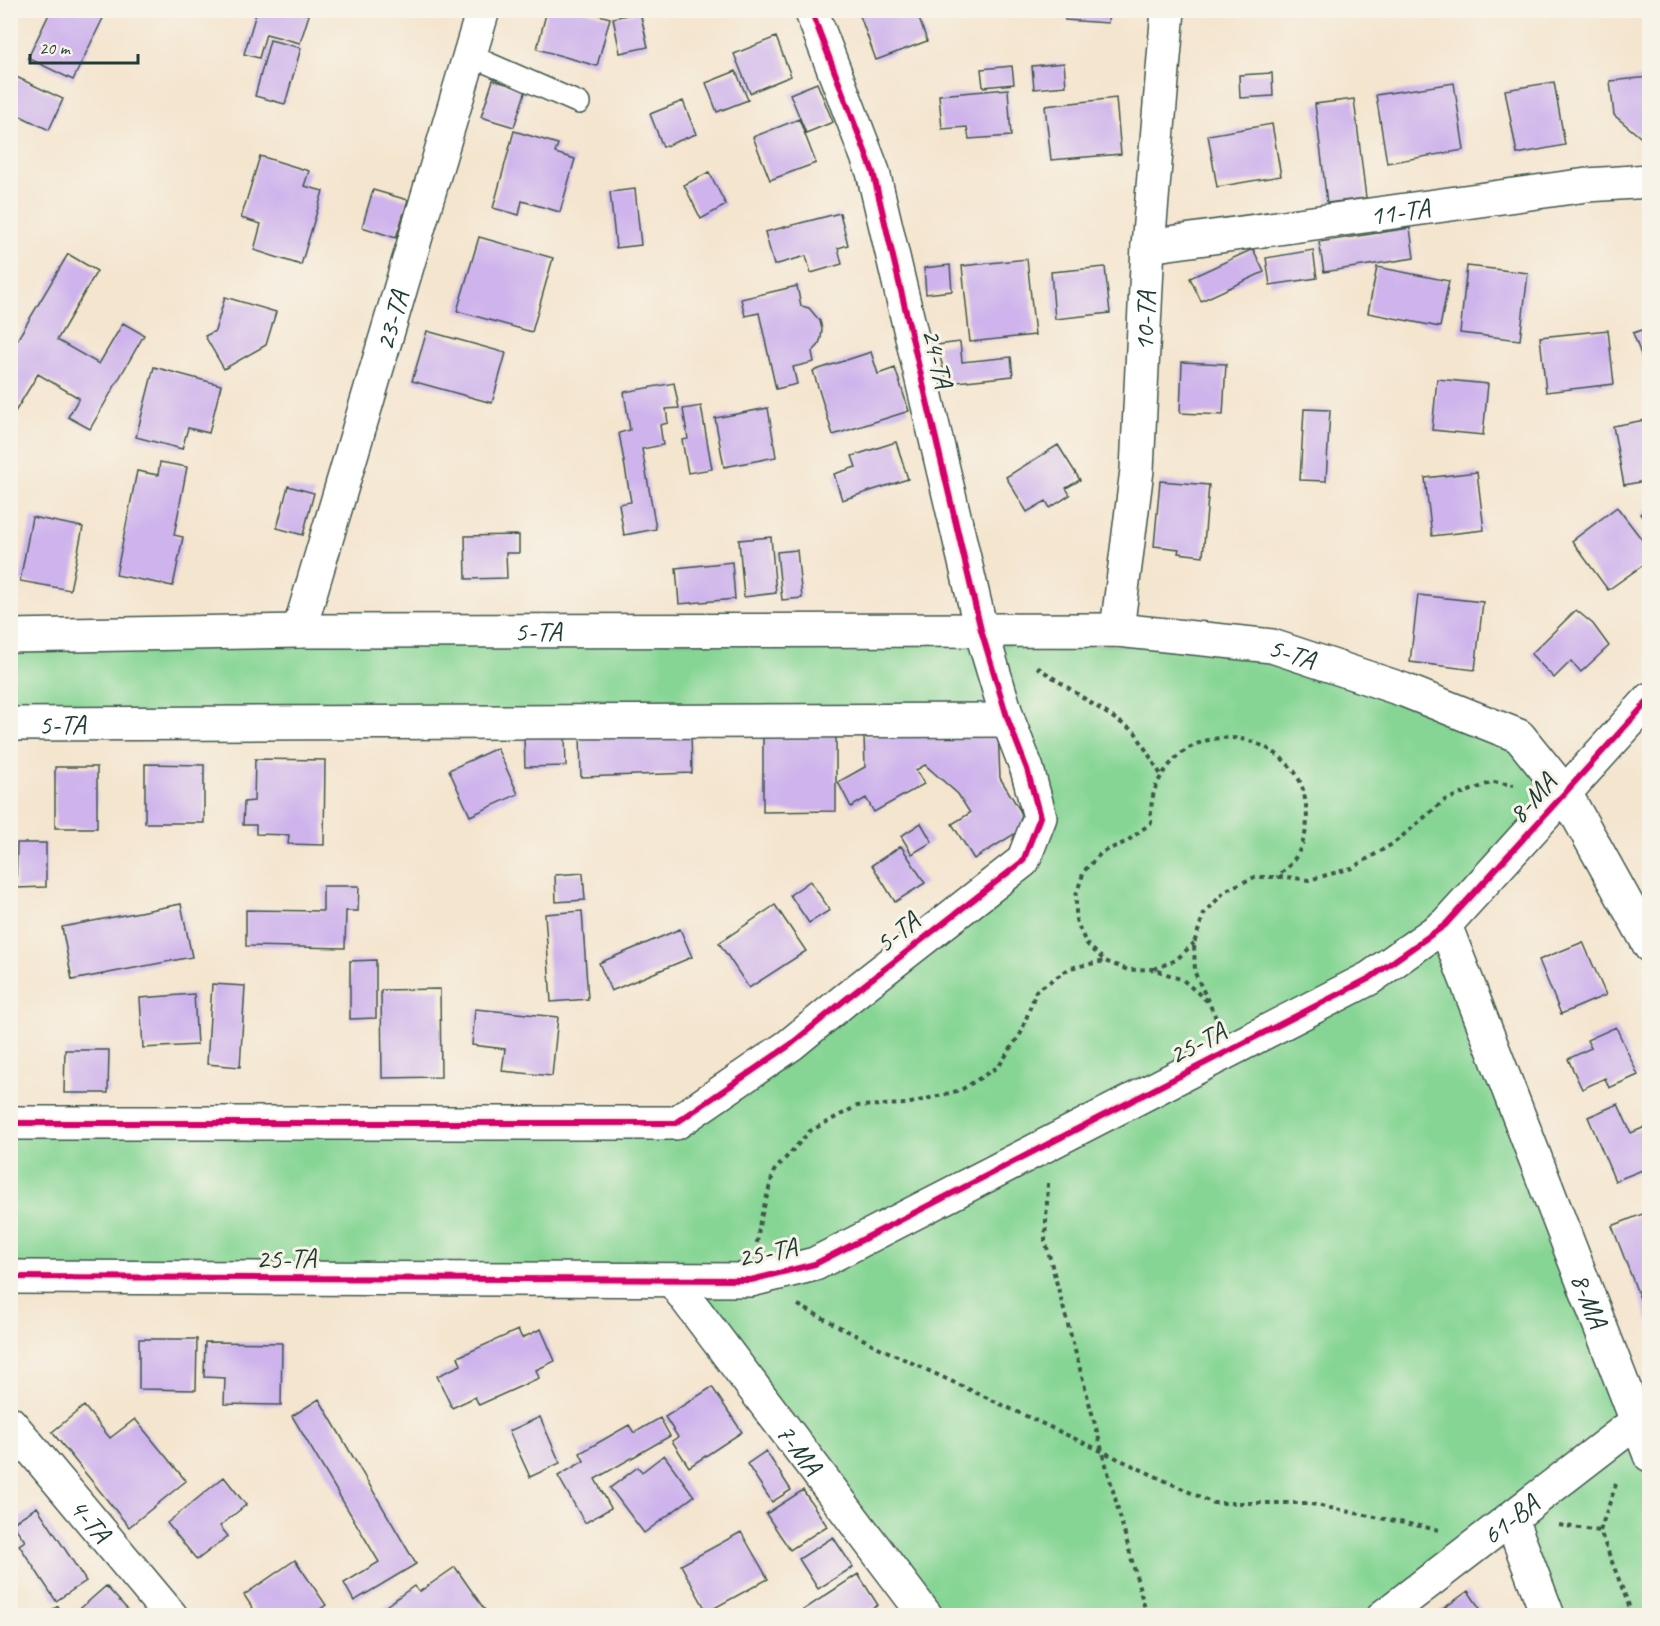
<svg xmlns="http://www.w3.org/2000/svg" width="1660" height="1626" font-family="Caveat,sans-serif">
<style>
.green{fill:#86d594;stroke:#528964;stroke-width:1.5}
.building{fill:#ceb3ec}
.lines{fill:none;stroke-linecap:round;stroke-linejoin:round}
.service-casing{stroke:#3f564b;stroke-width:24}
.minor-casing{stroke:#3f564b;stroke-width:36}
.tertiary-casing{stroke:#3f564b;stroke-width:36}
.path{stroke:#3f564b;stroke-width:4;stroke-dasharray:4.5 4.5;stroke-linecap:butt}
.service{stroke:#fff;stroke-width:21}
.minor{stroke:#fff;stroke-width:33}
.tertiary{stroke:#fff;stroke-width:33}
.cycleway-casing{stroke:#f7f3e8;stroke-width:10}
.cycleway{stroke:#d6006c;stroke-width:6}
.labels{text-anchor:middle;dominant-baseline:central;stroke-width:6;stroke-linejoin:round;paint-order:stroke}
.street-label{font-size:28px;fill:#1f3d34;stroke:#f7f3e8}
</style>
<rect width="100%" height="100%" fill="#f7f3e8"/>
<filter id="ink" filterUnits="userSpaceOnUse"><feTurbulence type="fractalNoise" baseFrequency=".0167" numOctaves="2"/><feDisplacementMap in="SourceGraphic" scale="12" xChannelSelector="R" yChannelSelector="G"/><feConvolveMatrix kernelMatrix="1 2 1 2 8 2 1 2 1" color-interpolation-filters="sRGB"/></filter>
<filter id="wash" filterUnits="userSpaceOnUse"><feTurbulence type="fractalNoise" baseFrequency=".008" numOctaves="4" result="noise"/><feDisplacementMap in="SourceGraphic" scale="24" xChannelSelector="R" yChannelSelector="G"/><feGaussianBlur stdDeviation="1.35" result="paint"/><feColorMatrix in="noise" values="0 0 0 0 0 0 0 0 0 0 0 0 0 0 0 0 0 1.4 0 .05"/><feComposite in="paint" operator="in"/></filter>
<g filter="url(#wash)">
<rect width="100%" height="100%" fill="#f4e5cf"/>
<path class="green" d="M 10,636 L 1272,646 L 1519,736 L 1565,793 L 1445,925 L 1649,1455 L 1649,1615 L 1548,1615 L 1511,1519 L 1384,1615 L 926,1615 L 673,1281 L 11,1277 L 11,1123 L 676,1123 L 1023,861 L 1040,817 L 1007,720 L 11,724 Z"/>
<g id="blocks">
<path class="building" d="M 51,10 L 106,12 L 73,80 L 28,58 Z
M 257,10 L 293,10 L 309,15 L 300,43 L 266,34 L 259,58 L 244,54 Z
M 547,10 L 582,10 L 610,18 L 597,66 L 537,49 Z
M 858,10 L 916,10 L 927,41 L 876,60 Z
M 1066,10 L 1109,10 L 1108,23 L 1065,20 Z
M 640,12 L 648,47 L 620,53 L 613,18 Z
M 776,37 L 791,76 L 750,93 L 734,54 Z
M 270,40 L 301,48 L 285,104 L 255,96 Z
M 1064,63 L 1066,86 L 1034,89 L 1032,66 Z
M 1012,66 L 1014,84 L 983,87 L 981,69 Z
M 736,71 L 748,100 L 717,112 L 706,83 Z
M 1272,73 L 1273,96 L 1240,98 L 1239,75 Z
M 10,74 L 63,99 L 49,130 L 10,111 Z
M 1650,77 L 1650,140 L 1645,141 L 1614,115 L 1610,81 Z
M 493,80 L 526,90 L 514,127 L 481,117 Z
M 1554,82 L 1565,145 L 1517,154 L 1505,90 Z
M 817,83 L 833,122 L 806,133 L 790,94 Z
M 1454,83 L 1464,150 L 1387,163 L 1376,95 Z
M 1008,89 L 1011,136 L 969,139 L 967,127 L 942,129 L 939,95 Z
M 1116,98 L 1121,154 L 1051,160 L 1045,106 Z
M 1354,99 L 1366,198 L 1327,203 L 1315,104 Z
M 683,101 L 696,134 L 663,147 L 650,114 Z
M 799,119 L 816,163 L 770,180 L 753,137 Z
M 1272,124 L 1281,176 L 1217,187 L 1208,135 Z
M 514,131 L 558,144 L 555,153 L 575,159 L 560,212 L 522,201 L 519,215 L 493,208 Z
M 260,156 L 309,171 L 304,186 L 323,191 L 301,265 L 254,250 L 261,224 L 241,218 Z
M 709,172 L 726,205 L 701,219 L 684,185 Z
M 635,189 L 641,245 L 616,248 L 610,192 Z
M 373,190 L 408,200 L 396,238 L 362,227 Z
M 840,213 L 848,245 L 838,248 L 842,264 L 811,273 L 806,256 L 774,265 L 765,232 Z
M 1410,228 L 1414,258 L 1324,272 L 1319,242 Z
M 479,237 L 553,258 L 532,332 L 457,311 Z
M 1253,249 L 1264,272 L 1201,301 L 1190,278 Z
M 1313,250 L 1317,278 L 1270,285 L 1266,258 Z
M 68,254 L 97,271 L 57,340 L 99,364 L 123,323 L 144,335 L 90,429 L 68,417 L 79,398 L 38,374 L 10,420 L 10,352 Z
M 1027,259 L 1035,335 L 970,342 L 962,266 Z
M 950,265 L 952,291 L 926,294 L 924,268 Z
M 1467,266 L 1528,273 L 1520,340 L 1460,333 Z
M 1105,267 L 1110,313 L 1055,319 L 1051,272 Z
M 1377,267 L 1449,281 L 1440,327 L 1368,313 Z
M 797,286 L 801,306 L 809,308 L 820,321 L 822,329 L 821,338 L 818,346 L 812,352 L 814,362 L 793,367 L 797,384 L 776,389 L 759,313 L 745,316 L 741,299 Z
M 225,297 L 276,312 L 266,345 L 224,369 L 205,336 L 215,331 Z
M 1650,327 L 1650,376 L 1649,376 L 1633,333 Z
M 1608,330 L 1614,384 L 1546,392 L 1540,337 Z
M 427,331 L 506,353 L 492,403 L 412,381 Z
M 960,342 L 962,362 L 1011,357 L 1013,376 L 947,383 L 937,345 Z
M 871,352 L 878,374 L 895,368 L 909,411 L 833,435 L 813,371 Z
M 1182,362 L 1226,364 L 1223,415 L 1180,413 Z
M 154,367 L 221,385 L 209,433 L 188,428 L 182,449 L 136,437 Z
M 1437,379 L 1488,384 L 1483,435 L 1432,430 Z
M 674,383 L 679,408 L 666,409 L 668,423 L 660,425 L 663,445 L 642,449 L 656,529 L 624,535 L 619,504 L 631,502 L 619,433 L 630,430 L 624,392 Z
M 701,406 L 712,469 L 688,473 L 682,440 L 688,439 L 683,409 Z
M 768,408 L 776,457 L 724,467 L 715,418 Z
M 1304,409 L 1330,410 L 1326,481 L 1300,480 Z
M 1650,419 L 1650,480 L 1624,485 L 1613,426 Z
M 896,442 L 908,479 L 842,500 L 834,474 L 856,467 L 852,456 Z
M 1058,445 L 1080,480 L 1066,488 L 1070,495 L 1050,508 L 1046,501 L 1027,512 L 1006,477 Z
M 160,462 L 187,467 L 174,535 L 183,537 L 173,586 L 116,575 L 137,471 L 158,475 Z
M 1477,472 L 1484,530 L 1432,536 L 1425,478 Z
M 1160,481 L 1209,485 L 1203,556 L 1178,553 L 1179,549 L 1154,546 Z
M 288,486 L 314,493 L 303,535 L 277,528 Z
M 1617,507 L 1650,550 L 1650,560 L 1608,590 L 1572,541 Z
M 1650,508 L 1650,528 L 1640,514 Z
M 32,517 L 83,527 L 70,590 L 20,581 Z
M 519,535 L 519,553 L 506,553 L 507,578 L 466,579 L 465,536 Z
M 771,537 L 776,593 L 744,597 L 739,540 Z
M 797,550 L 802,598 L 782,600 L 777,552 Z
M 732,562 L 735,599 L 679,604 L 676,568 Z
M 1418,595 L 1483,602 L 1475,670 L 1410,662 Z
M 1576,610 L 1593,624 L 1609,646 L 1581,672 L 1571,661 L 1554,678 L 1531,654 Z
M 691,730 L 692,773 L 581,777 L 580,734 Z
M 998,730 L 1000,778 L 1029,825 L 974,859 L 952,824 L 970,813 L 958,794 L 925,765 L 916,770 L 924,784 L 874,812 L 866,798 L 851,807 L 838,782 L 865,767 L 864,736 Z
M 836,731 L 836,811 L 763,812 L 763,732 Z
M 565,736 L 566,766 L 525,767 L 524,737 Z
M 497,748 L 518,794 L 470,816 L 449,770 Z
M 255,759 L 325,760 L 324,845 L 288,844 L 289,835 L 256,834 L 256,825 L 243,825 L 244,802 L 254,801 Z
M 145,764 L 204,765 L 204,823 L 145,823 Z
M 55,767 L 97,767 L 97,828 L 55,828 Z
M 921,823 L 932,842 L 912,854 L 901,836 Z
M 17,843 L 46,843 L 46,887 L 16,888 Z
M 901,846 L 925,883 L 895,902 L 872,865 Z
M 583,873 L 585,900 L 556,902 L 555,875 Z
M 810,881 L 830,910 L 809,923 L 790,895 Z
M 323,886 L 359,886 L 358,911 L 346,911 L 345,948 L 246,946 L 246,910 L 323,911 Z
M 181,904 L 192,957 L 72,980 L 62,927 Z
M 775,905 L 806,951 L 749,988 L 719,943 Z
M 582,911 L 588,999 L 551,1002 L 545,914 Z
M 680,929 L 692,957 L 611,991 L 599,963 Z
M 1583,942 L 1606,995 L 1561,1014 L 1539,960 Z
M 376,960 L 376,1018 L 350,1019 L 350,961 Z
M 212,984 L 245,986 L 240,1067 L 207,1064 Z
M 440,989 L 441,1077 L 382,1078 L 381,990 Z
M 194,994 L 197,1045 L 143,1048 L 140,998 Z
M 475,1009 L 558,1017 L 552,1076 L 502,1071 L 505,1049 L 472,1045 Z
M 1616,1027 L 1638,1075 L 1609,1088 L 1605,1078 L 1582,1089 L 1568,1059 L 1591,1048 L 1587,1040 Z
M 65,1050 L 109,1050 L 108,1093 L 64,1093 Z
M 1618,1104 L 1631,1133 L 1650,1125 L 1650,1167 L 1615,1181 L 1588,1117 Z
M 1650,1211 L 1650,1322 L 1649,1322 L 1612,1226 Z
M 541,1329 L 555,1361 L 536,1370 L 539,1378 L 479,1405 L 475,1397 L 452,1408 L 437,1376 L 461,1365 L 458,1357 L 518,1330 L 522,1338 Z
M 139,1339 L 197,1339 L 196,1390 L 139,1389 Z
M 205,1342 L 282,1343 L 281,1405 L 224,1404 L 225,1378 L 204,1377 Z
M 712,1387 L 742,1432 L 689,1467 L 672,1441 L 678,1437 L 665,1417 Z
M 319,1399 L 416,1564 L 354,1601 L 344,1583 L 379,1562 L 292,1416 Z
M 84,1406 L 110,1438 L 135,1419 L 186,1481 L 129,1527 L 52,1432 Z
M 540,1417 L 560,1463 L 530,1477 L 509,1431 Z
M 660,1418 L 670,1436 L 595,1479 L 611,1508 L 585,1523 L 558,1476 L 584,1461 L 580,1453 L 629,1425 L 634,1433 Z
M 766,1451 L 791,1490 L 772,1502 L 747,1464 Z
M 664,1455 L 694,1496 L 644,1533 L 610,1488 L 638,1467 L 642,1472 Z
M 224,1477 L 246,1505 L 220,1526 L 228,1536 L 197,1560 L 167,1523 Z
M 803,1490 L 827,1526 L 790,1550 L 766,1514 Z
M 37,1507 L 86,1581 L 56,1601 L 19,1545 L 25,1541 L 12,1523 Z
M 741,1532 L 768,1579 L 707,1612 L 681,1565 Z
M 833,1537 L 853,1567 L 818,1589 L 799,1559 Z
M 295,1560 L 326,1605 L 310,1616 L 258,1616 L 244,1595 Z
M 455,1567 L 489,1616 L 372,1616 L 414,1586 L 419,1592 Z
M 858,1574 L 878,1605 L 861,1616 L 794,1616 Z
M 106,1586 L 128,1610 L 122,1616 L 76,1616 L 74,1614 Z
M 1468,1591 L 1485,1616 L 1433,1616 Z
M 58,1606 L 64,1616 L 43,1616 Z"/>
</g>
</g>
<g filter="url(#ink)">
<use href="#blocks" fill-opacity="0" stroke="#3f564b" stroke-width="1.5"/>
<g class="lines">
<g class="service-casing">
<path id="service" d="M 469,55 L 579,103"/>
</g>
<g class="minor-casing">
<g id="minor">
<path id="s1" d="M 1148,246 L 1587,185 L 1650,181"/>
<path id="s2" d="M 1117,630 L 1137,470 L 1148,246 L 1168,10"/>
<path id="s3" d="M 299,631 L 483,10"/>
<path id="s4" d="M 10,636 L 299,631 L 1117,630 L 1272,646 L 1404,690 L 1519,736 L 1565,793 L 1650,946"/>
<path id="s5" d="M 10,724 L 1008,720"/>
<path id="s6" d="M 1445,925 L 1650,1455"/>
<path d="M 10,1123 L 676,1123 L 790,1045 L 846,999 L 1023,861 L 1040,817 L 1027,769 L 1008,720 L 981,630 L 873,172 L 811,10"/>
<path id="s7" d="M 673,1281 L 926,1616"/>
<path id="s8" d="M 10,1423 L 171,1616"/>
<path d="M 1511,1519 L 1548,1616"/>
<path id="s9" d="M 1384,1616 L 1636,1422"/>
</g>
</g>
<g class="tertiary-casing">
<path id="tertiary" d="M 10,1277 L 751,1280 L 815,1264 L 1370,978 L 1445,925 L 1650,699"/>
</g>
<path class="path" d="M 1037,667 L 1135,732 L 1161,775
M 1154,969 L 1176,960 L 1194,943
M 1207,1001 L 1183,980 L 1153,969 L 1128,970 L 1105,961 L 1086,943 L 1076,920 L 1076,895 L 1084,871 L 1102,852 L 1126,842 L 1151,823 C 1150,796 1155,781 1173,761 C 1207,725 1263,733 1293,770 C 1304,783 1306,802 1307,818 C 1307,832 1302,849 1293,861 C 1289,867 1282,872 1277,877
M 1216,1018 L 1195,973 L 1194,943 L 1204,914 L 1226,890 L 1255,877 L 1287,877 L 1309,880 L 1352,868 L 1394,843 L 1445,800 L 1493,782 L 1514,785
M 1048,1183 L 1045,1240 L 1147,1616
M 757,1243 L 760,1221 L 774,1171 L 810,1131 L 857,1106 L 907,1104 L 961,1090 L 999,1066 L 1021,1033 L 1036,991 L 1070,968 L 1105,961
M 798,1305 L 880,1348 L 1213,1503 L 1306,1503 L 1439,1530
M 1616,1484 L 1600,1531 L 1633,1616
M 1559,1525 L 1600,1531"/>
<use href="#service" class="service"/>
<use href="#minor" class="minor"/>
<use href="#tertiary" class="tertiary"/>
<g class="cycleway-casing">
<path id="cycleway" d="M 10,1123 L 676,1123 L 790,1045 L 846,999 L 1023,861 L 1040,817 L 1027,769 L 1008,720 L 981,630 L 873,172 L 811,10
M 10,1277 L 751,1280 L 815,1264 L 1370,978 L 1445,925 L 1650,699"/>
</g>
<use href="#cycleway" class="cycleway"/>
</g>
</g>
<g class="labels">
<g class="street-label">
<text stroke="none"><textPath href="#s1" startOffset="254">11-ТА</textPath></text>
<text stroke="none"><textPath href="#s3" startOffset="324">23-ТА</textPath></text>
<text stroke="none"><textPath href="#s2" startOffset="310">10-ТА</textPath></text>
<text transform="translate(938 358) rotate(77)">24-ТА</text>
<text stroke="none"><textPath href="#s4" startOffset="528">5-ТА</textPath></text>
<text stroke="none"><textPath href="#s4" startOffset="1284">5-ТА</textPath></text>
<text stroke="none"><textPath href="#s5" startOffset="52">5-ТА</textPath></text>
<text transform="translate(1532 798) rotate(-48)">8-МА</text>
<text transform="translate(897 932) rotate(-38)">5-ТА</text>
<text transform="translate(1197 1043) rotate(-27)">25-ТА</text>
<text transform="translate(767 1252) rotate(-11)">25-ТА</text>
<text x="286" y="1258">25-ТА</text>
<text stroke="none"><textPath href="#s6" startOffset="402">8-МА</textPath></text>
<text stroke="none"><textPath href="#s7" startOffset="210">7-МА</textPath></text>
<text stroke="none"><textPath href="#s8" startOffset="126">4-ТА</textPath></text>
<text stroke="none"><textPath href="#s9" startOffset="159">61-ВА</textPath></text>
</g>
</g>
<rect width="1660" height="1626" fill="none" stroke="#f7f3e8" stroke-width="36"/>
<path d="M30 54v9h108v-9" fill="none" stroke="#1f3d34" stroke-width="3"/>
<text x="39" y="54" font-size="18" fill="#1f3d34" stroke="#f7f3e8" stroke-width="4.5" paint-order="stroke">20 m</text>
</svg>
